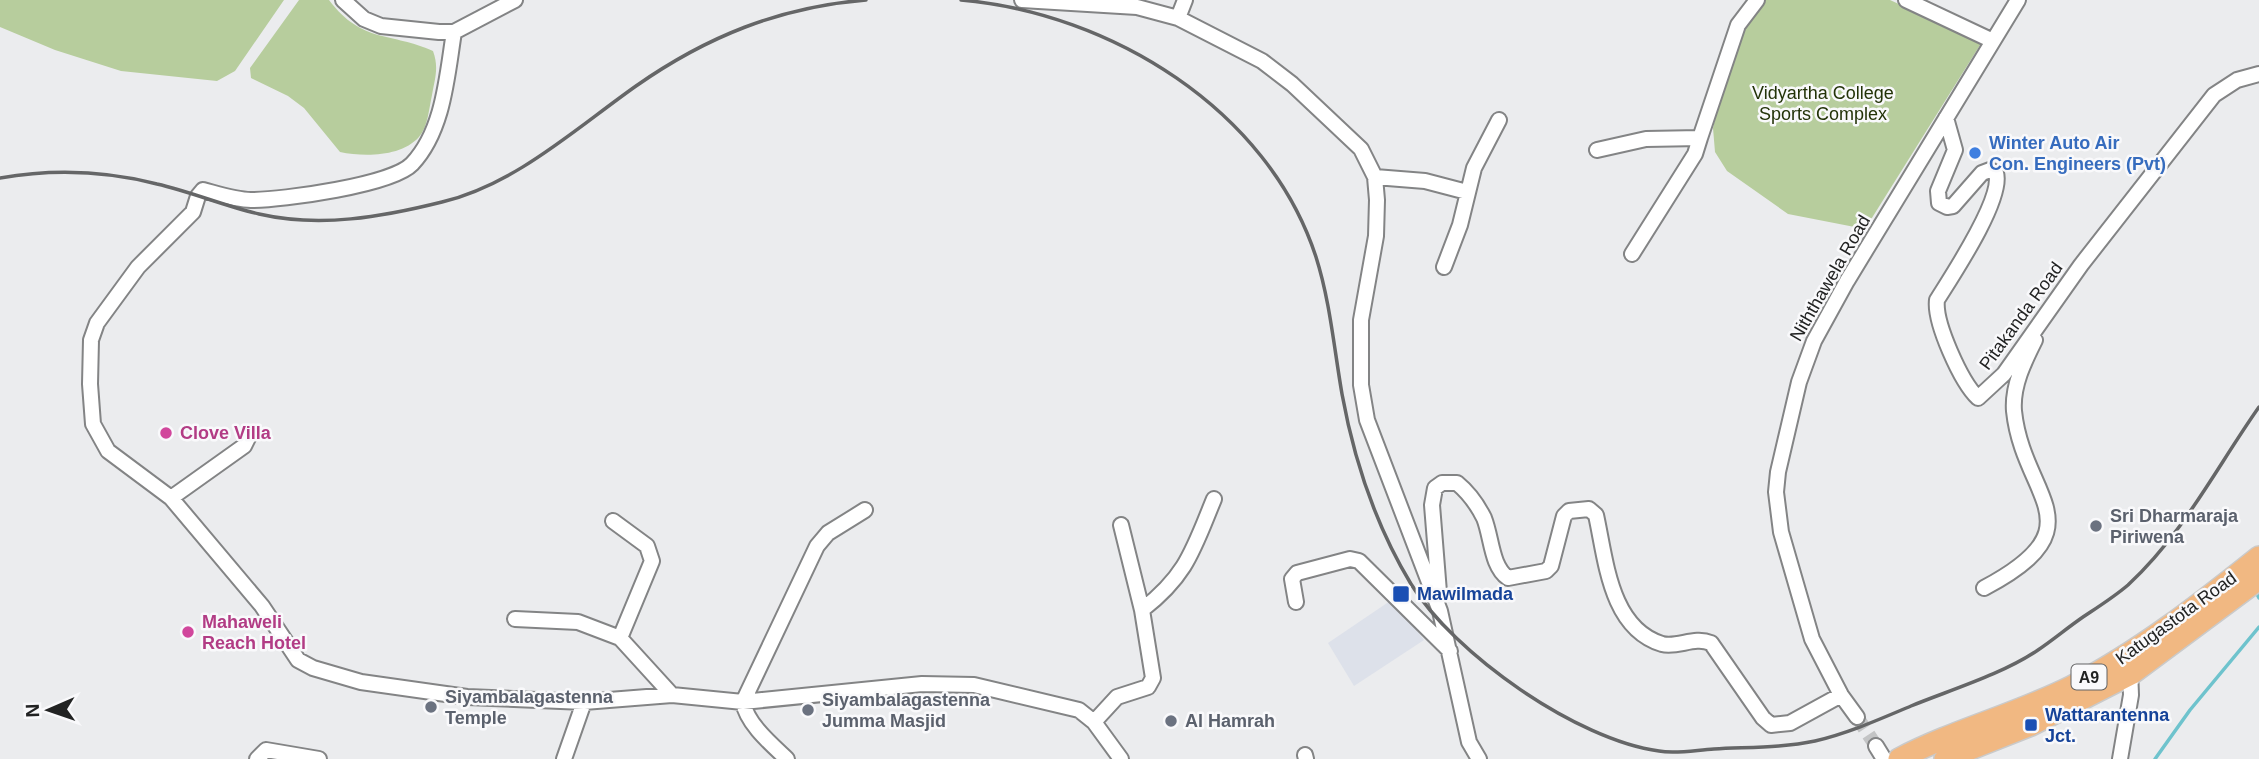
<svg xmlns="http://www.w3.org/2000/svg" width="2259" height="759" font-family="Arial,sans-serif">
<style>
.built{fill:#dde1ea}
.green{fill:#b7cd9d}
.lines{fill:none;stroke-linecap:round;stroke-linejoin:round}
.stream{stroke:#6ec3cd;stroke-width:3.5}
.minor-tunnel{stroke:#c3c4c5;stroke-width:14;stroke-dasharray:14 7;stroke-linecap:butt}
.minor-casing{stroke:#838485;stroke-width:18}
.highway-casing{stroke:#cacaca;stroke-width:24}
.minor{stroke:#fff;stroke-width:14}
.highway{stroke:#f1b882;stroke-width:21}
.rail{stroke:#656667;stroke-width:3.5}
.shop-dot{fill:#3f7fe0;stroke:#f9f9fb;stroke-width:2.5}
.hotel-dot{fill:#d1479c;stroke:#f9f9fb;stroke-width:2.5}
.worship-dot{fill:#6b7280;stroke:#f9f9fb;stroke-width:2.5}
.transit-dot{fill:#1a4fb4;stroke:#f9f9fb;stroke-width:2.5}
.labels{text-anchor:middle;dominant-baseline:central;stroke-width:5;stroke-linejoin:round;paint-order:stroke}
.shield{fill:#f9f9fb;stroke:#626364;stroke-width:2}
.shield-label{font-size:16px;font-weight:bold;fill:#222323}
.park-label{font-size:18px;fill:#233308;stroke:#f9f9fb}
.shop-label{font-size:18px;font-weight:bold;fill:#366cbe;stroke:#f9f9fb;text-anchor:start}
.street-label{font-size:18px;fill:#222323;stroke:#f9f9fb}
.hotel-label{font-size:18px;font-weight:bold;fill:#b23c85;stroke:#f9f9fb;text-anchor:start}
.worship-label{font-size:18px;font-weight:bold;fill:#5b616d;stroke:#f9f9fb;text-anchor:start}
.transit-label{font-size:18px;font-weight:bold;fill:#164399;stroke:#f9f9fb;text-anchor:start}
</style>
<rect width="100%" height="100%" fill="#ebecee"/>
<path class="built" d="M 1393,599 L 1424,640 L 1354,686 L 1328,643 Z"/>
<path class="green" d="M 0,0 L 284,0 L 235,71 L 217,81 L 121,71 L 55,50 L 0,27 Z
M 299,0 L 329,0 C 362,44 392,32 433,51 C 439,67 435,78 432,95 C 429,108 428,127 419,137 C 401,157 364,157 340,152 L 304,108 L 288,96 L 251,78 L 250,68 Z
M 1764,0 L 1890,0 L 1982,42 L 1865,229 L 1788,214 L 1727,171 L 1715,152 L 1713,128 L 1728,60 L 1750,15 Z"/>
<g class="lines">
<path class="stream" d="M 2257,594 L 2259,598
M 2155,759 L 2190,710 L 2259,627"/>
<path class="minor-tunnel" d="M 1857,717 L 1876,746"/>
<g class="minor-casing">
<path id="minor" d="M 343,0 L 364,19 L 381,26 L 439,32 L 454,32 L 515,0
M 1022,0 L 1137,7 L 1178,18 L 1262,61 L 1292,84 L 1361,149 L 1375,177 L 1377,200 L 1376,236 L 1361,320 L 1361,385 L 1367,420 L 1440,611 L 1469,742 L 1479,759
M 1906,0 L 1993,41
M 1178,18 L 1185,0
M 454,32 C 447,75 444,130 412,164 C 392,185 283,200 251,200 C 236,200 218,194 203,190 L 198,196 L 193,212 L 138,267 L 97,323 L 91,340 L 90,384 L 93,424 L 108,451 L 171,498 L 262,606 L 298,660 L 313,668 L 361,682 L 467,697 L 584,702 L 672,695 L 743,702 L 922,684 L 974,685 L 1079,710 L 1094,722 L 1121,759
M 1946,118 L 1955,150 L 1938,191 L 1939,203 L 1947,207 L 1953,206 L 1982,173 L 1990,170 L 1996,173 C 2004,198 1952,276 1937,300 C 1934,322 1961,382 1978,398 L 2004,374 L 2081,265 L 2214,95 L 2237,80 L 2259,74
M 1597,150 L 1646,139 L 1700,138 L 1738,25 L 1757,0
M 1375,177 L 1425,181 L 1467,192
M 1632,254 L 1695,154 L 1700,138
M 1444,267 L 1460,225 L 1474,168 L 1499,120
M 171,498 L 244,446 L 250,434
M 613,521 L 647,546 L 652,561 L 620,638
M 1984,588 C 2101,526 2023,498 2014,411 C 2012,386 2024,362 2035,340
M 1439,592 L 1432,505 L 1435,488 L 1442,483 L 1457,483 C 1468,492 1478,506 1484,518 C 1492,538 1491,566 1508,578 L 1546,571 L 1551,566 L 1564,516 L 1569,511 L 1589,509 L 1596,515 C 1606,560 1610,628 1662,644 C 1678,648 1694,636 1711,643 L 1763,718 L 1771,725 L 1790,723 L 1841,695
M 1296,602 L 1292,579 L 1297,573 L 1350,559 L 1359,561 L 1450,651
M 1142,610 C 1187,575 1193,550 1214,499
M 515,619 L 578,622 L 620,638 L 672,695
M 1857,717 L 1841,695 L 1812,639 L 1781,532 L 1776,492 L 1778,472 L 1799,382 L 1814,341 L 1847,281 L 2018,0
M 1094,722 L 1117,697 L 1148,687 L 1153,678 L 1142,610 L 1121,525
M 1876,746 L 1884,759
M 1305,755 L 1306,759
M 257,759 L 266,750 L 319,759
M 564,759 L 584,702
M 787,759 C 771,744 747,724 743,702 L 817,546 L 828,533 L 865,510
M 2120,759 L 2131,695 L 2130,669"/>
</g>
<g class="highway-casing">
<path id="highway" d="M 1899,759 C 1954,730 2015,715 2071,687 C 2139,652 2199,605 2259,557
M 1945,759 L 2031,725 L 2131,674 L 2259,579"/>
</g>
<use href="#minor" class="minor"/>
<use href="#highway" class="highway"/>
<path class="rail" d="M 961,0 C 1110,13 1268,109 1316,257 C 1330,301 1334,348 1342,394 C 1354,460 1376,526 1411,584 C 1454,654 1577,740 1659,751 C 1676,754 1696,750 1714,749 C 1748,747 1782,748 1815,741 C 1849,733 1880,719 1911,706 C 1950,690 2003,674 2038,650 C 2053,640 2067,628 2083,617 C 2098,607 2114,597 2128,585 C 2184,533 2216,468 2259,407
M 0,178 C 52,169 106,171 157,184 C 192,192 224,206 259,214 C 320,228 382,217 442,202 C 516,184 575,129 636,86 C 706,37 779,7 866,0"/>
</g>
<circle class="shop-dot" cx="1975" cy="153" r="7"/>
<g class="hotel-dot">
<circle cx="166" cy="433" r="7"/>
<circle cx="188" cy="632" r="7"/>
</g>
<g class="worship-dot">
<circle cx="2096" cy="526" r="7"/>
<circle cx="431" cy="707" r="7"/>
<circle cx="808" cy="710" r="7"/>
<circle cx="1171" cy="721" r="7"/>
</g>
<g class="transit-dot">
<rect x="1392" y="585" width="18" height="18" rx="3.5"/>
<rect x="2024" y="718" width="14" height="14" rx="3.5"/>
</g>
<g class="labels">
<rect class="shield" x="2071.5" y="664.5" width="35" height="25" rx="5"/>
<g class="shield-label">
<text x="2089" y="677">A9</text>
</g>
<g class="park-label">
<text x="1823" y="93">Vidyartha College<tspan x="1823" dy="21">Sports Complex</tspan></text>
</g>
<g class="shop-label">
<text x="1989" y="143">Winter Auto Air<tspan x="1989" dy="21">Con. Engineers (Pvt)</tspan></text>
</g>
<g class="street-label">
<text transform="translate(1830 278) rotate(-60)">Niththawela Road</text>
<text transform="translate(2021 316) rotate(-54)">Pitakanda Road</text>
<text transform="translate(2176 618) rotate(-36)">Katugastota Road</text>
</g>
<g class="hotel-label">
<text x="180" y="433">Clove Villa</text>
<text x="202" y="622">Mahaweli<tspan x="202" dy="21">Reach Hotel</tspan></text>
</g>
<g class="worship-label">
<text x="2110" y="516">Sri Dharmaraja<tspan x="2110" dy="21">Piriwena</tspan></text>
<text x="445" y="697">Siyambalagastenna<tspan x="445" dy="21">Temple</tspan></text>
<text x="822" y="700">Siyambalagastenna<tspan x="822" dy="21">Jumma Masjid</tspan></text>
<text x="1185" y="721">Al Hamrah</text>
</g>
<g class="transit-label">
<text x="1417" y="594">Mawilmada</text>
<text x="2045" y="715">Wattarantenna<tspan x="2045" dy="21">Jct.</tspan></text>
</g>
</g>
<g transform="translate(49 710) rotate(268)" stroke="#f9f9fb" stroke-width="5" paint-order="stroke">
<path d="M0-5L12 26L0 18L-12 26Z" fill="#222323"/>
<text y="-10" font-size="19" font-weight="bold" text-anchor="middle" fill="#222323">N</text>
</g>
</svg>
